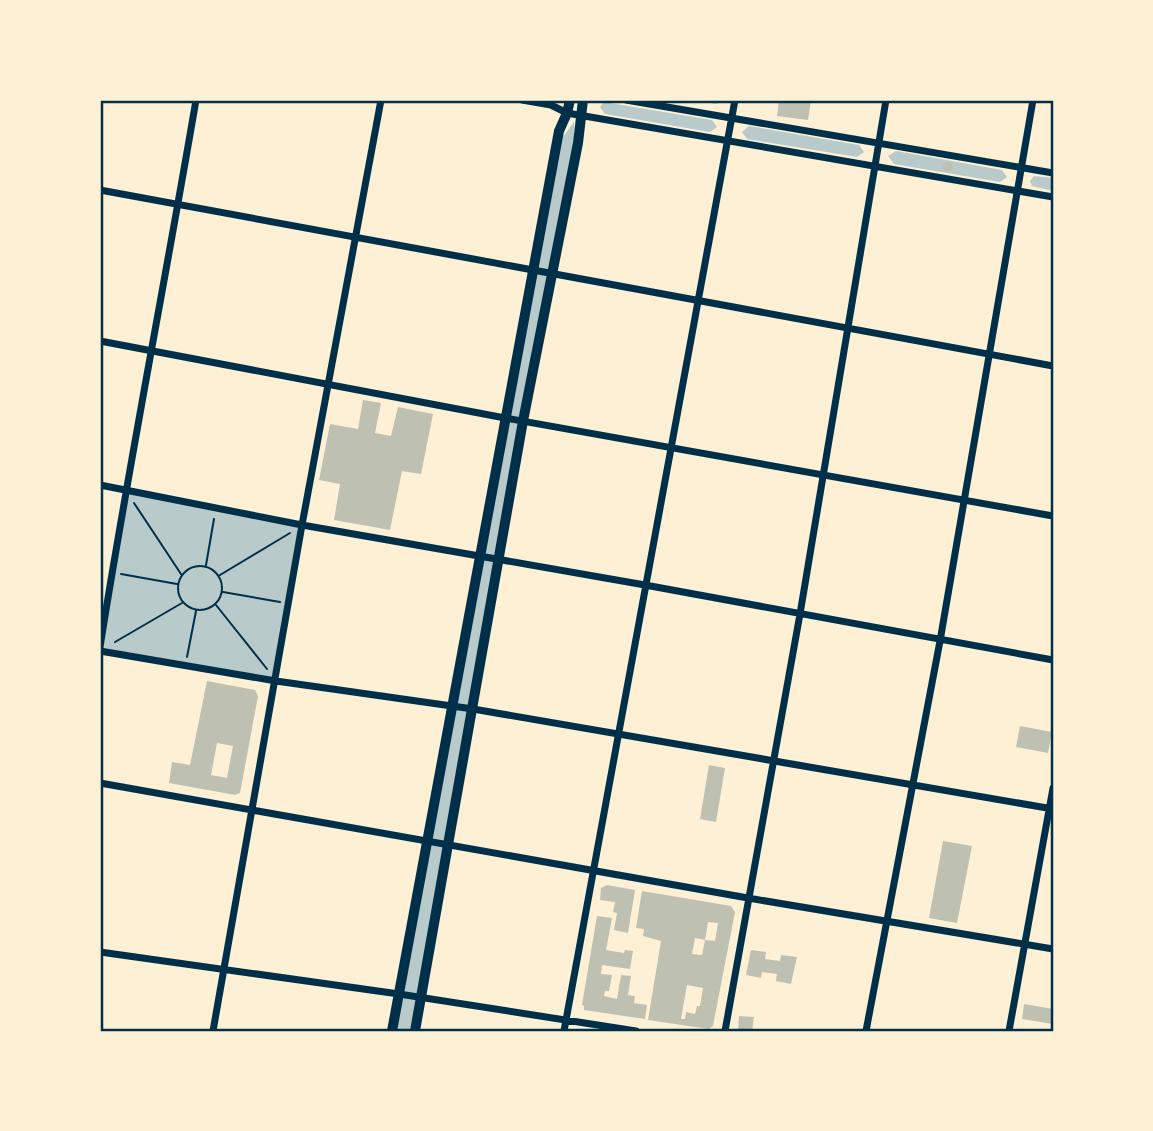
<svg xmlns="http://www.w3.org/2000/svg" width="1153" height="1131" font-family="'IBM Plex Sans',sans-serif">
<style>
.green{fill:#b9caca}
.building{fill:#bec0b2;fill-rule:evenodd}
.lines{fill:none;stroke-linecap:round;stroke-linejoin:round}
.path{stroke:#003049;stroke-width:2}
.minor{stroke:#003049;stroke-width:7}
.secondary{stroke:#003049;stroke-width:10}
.neatline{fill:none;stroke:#003049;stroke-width:2.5}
</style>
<rect width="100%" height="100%" fill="#fdf0d5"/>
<path class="green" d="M 604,102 L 712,120 L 717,127 L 710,132 L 605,114 L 600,107 Z
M 574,122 L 574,139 L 414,1031 L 396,1031 L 563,137 Z
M 749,126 L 859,145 L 864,152 L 857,157 L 747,139 L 742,132 Z
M 896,151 L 1002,170 L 1007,177 L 1000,182 L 894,164 L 888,156 Z
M 1034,176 L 1053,178 L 1053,191 L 1032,186 L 1030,181 Z
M 125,490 L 302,525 L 276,681 L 100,651 Z"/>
<path class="building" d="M 698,100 L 725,100 L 716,104 Z
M 779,100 L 811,100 L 808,120 L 777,116 Z
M943 167a5 5 0 1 1 10 0a5 5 0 1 1-10 0Z
M 363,400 L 381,403 L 375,433 L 391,436 L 398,407 L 433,414 L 421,474 L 402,471 L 390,530 L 334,520 L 340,484 L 319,480 L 330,424 L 358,429 Z
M 207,681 L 255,690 L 258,696 L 240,793 L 235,795 L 169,783 L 172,762 L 190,765 ZM 217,743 L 233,746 L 227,778 L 211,775 Z
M 1020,726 L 1052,732 L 1048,753 L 1016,747 Z
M 709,765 L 725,768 L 716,822 L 700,819 Z
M 943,841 L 972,846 L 957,923 L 929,918 Z
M 607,885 L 635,890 L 628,933 L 614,930 L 617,913 L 613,912 L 615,902 L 600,900 L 601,888 Z
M 642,891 L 731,906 L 735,912 L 713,1026 L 709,1029 L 648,1020 L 661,941 L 643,936 L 644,929 L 636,928 ZM 708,922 L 718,923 L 715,941 L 705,940 L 702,955 L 692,954 L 695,938 L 705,940 ZM 687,985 L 703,988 L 700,1006 L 697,1006 L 695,1014 L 686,1012 L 685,1019 L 681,1019 Z
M 597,916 L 612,918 L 606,950 L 624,953 L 625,950 L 633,951 L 630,969 L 602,965 L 601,974 L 612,975 L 609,991 L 605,991 L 604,996 L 617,999 L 621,975 L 631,976 L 628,995 L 635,996 L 634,1003 L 647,1005 L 645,1019 L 584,1010 L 584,1006 L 582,1005 Z
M 751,950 L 766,952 L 765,959 L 780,961 L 781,955 L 797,957 L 791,984 L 776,981 L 777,974 L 762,972 L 761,978 L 746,975 Z
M 1024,1004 L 1053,1009 L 1053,1024 L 1022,1019 Z
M 739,1016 L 754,1017 L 752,1031 L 738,1031 Z"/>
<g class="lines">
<path class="path" d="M 134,503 L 181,574
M 206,565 L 214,519
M178 588a22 22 0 1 1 44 0a22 22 0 1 1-44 0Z
M 121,574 L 177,584
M 220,575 L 290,533
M 223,592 L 280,602
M 216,605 L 267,669
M 115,642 L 182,603
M 187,657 L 196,611"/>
<path class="minor" d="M 522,100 L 551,105 L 567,113 L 1053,197
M 626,100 L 1053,173
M 100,190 L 1053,366
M 100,341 L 505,418 L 1053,516
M 100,485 L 302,525 L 645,585 L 1053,660
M 100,647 C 129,464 165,282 196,100
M 100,651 L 276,681 L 473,709 L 1053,809
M 100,783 L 748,898 L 1053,949
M 100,952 L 399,994 L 636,1031
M 213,1031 L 302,525 L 381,100
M 564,1031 L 735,100
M 725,1031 L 800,614 L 886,100
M 866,1031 L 940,641 L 1033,100
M 1009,1031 L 1053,788"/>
<path class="secondary" d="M 392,1031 L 559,131 L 567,113 L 570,100
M 415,1031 L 523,421 L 578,143 L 583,100"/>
</g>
<rect width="1153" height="1131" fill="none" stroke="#fdf0d5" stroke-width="203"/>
<rect x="102" y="102" width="950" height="928" class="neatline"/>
</svg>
